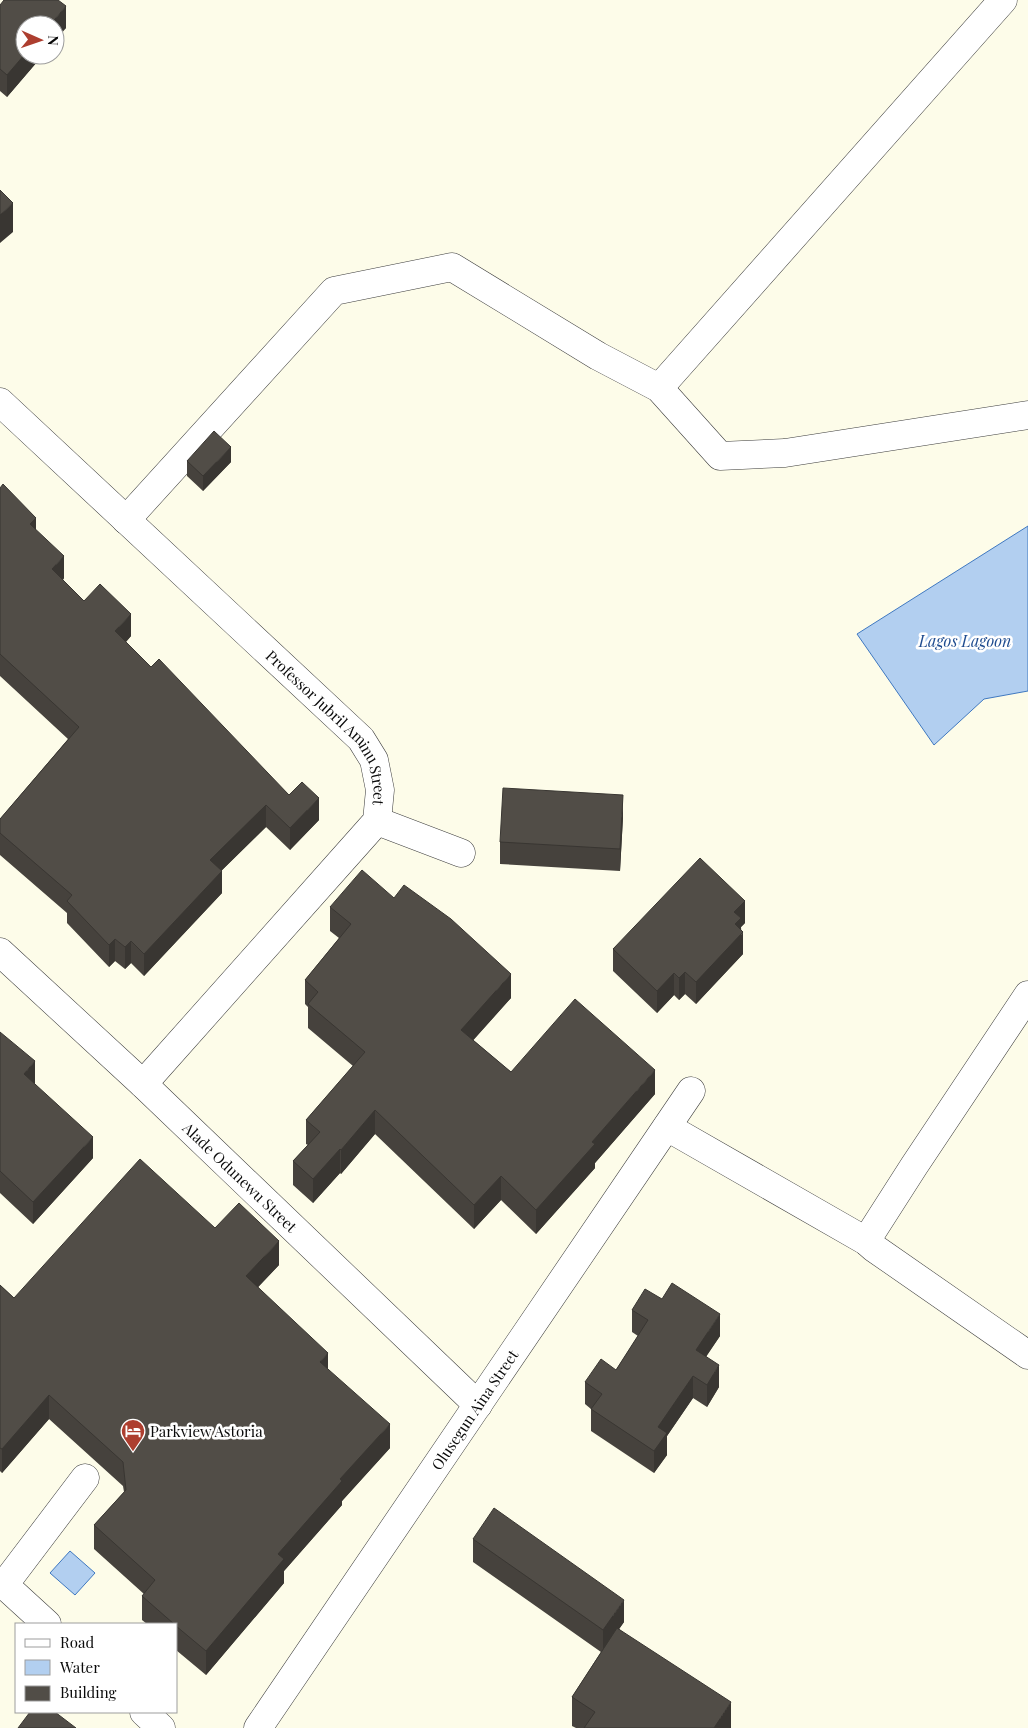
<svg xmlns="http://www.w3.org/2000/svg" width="1028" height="1728" font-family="'Playfair Display',serif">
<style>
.water{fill:#b2cff0;stroke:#3f78c0}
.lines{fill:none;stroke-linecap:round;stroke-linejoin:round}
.minor-casing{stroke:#3d3d3d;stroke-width:29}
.minor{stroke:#fff;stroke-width:28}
.wall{fill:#46423d}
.shaded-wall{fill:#393632}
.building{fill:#514d47;stroke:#393632}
.labels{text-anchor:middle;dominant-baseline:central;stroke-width:5;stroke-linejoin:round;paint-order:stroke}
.street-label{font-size:15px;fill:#0a0a0a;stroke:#fff}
.poi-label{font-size:15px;fill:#0a0a0a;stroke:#fff;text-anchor:start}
.water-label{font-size:16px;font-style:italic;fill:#1f4c8f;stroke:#fff}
</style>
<rect width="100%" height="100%" fill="#fdfce9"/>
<path class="water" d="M 1028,526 L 1028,691 L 984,699 L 934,745 L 857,634 Z
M 70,1551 L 95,1573 L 75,1595 L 50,1573 Z"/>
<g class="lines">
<g class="minor-casing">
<g id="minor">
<path d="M 659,388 L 1003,0"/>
<path id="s1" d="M 0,402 L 361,739 L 374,760 L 380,790 L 377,821 L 143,1084"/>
<path d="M 126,520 L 334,291 L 452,267 L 598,356 L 659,388 L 720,456 L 785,453 L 1028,415"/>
<path d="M 377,821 L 461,853"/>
<path id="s2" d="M 0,952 L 143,1084 L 478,1405"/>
<path d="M 667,1127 L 866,1241 L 874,1248 L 1028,1355"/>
<path d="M 866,1241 L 914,1166 L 1028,995"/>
<path d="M 0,1581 L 47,1624"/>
<path d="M 4,1585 L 85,1478"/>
<path d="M 144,1712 L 161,1728"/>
<path id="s3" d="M 258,1728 L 691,1091"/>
</g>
</g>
<use href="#minor" class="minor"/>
</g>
<path class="wall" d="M 0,5 L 66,28 L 25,55 L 43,55 L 7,97 L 0,91 Z
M 187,461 L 231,462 L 203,491 L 187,476 Z
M 0,488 L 36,530 L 64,578 L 63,580 L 84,601 L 131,636 L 126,642 L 151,667 L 289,795 L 319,820 L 290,850 L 266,827 L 221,871 L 222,893 L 144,976 L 131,963 L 125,969 L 115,961 L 109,967 L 67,923 L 67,913 L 0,855 L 0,819 L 68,739 L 0,676 Z
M 623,817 L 620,871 L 500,864 L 500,842 Z
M 330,907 L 511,998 L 473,1040 L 511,1072 L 655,1094 L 595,1163 L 595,1168 L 536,1234 L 501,1200 L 474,1229 L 375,1134 L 341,1174 L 340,1173 L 313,1203 L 293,1185 L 293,1161 L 308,1145 L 306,1144 L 306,1120 L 353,1066 L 308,1028 L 308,1007 L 305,1004 L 305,980 L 339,938 L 330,931 Z
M 745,923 L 741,927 L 743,954 L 696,1004 L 685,994 L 679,1000 L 674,995 L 657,1013 L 613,971 L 613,949 Z
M 0,1032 L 35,1083 L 34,1083 L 93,1158 L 33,1224 L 0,1193 Z
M 215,1228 L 279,1265 L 258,1287 L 328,1369 L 390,1448 L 342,1501 L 342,1505 L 284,1571 L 284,1583 L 206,1675 L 176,1650 L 176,1624 L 147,1624 L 142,1620 L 142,1596 L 144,1594 L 94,1549 L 94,1525 L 124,1492 L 123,1486 L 49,1419 L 2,1473 L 0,1471 L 0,1285 L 14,1298 Z
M 632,1310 L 720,1336 L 706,1356 L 719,1387 L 707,1407 L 693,1398 L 667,1436 L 667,1455 L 654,1473 L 591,1431 L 591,1409 L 585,1404 L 585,1382 L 616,1370 L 638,1336 L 632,1332 Z
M 473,1539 L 624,1622 L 619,1629 L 731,1728 L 576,1728 L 572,1726 L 572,1697 L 601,1652 L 473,1562 Z"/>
<path class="shaded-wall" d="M 66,6 L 66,28 L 55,41 L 55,25 L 50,25 Z
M 25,54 L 25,55 L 43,55 L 7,97 L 7,75 Z
M 13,203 L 13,232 L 0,243 L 0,215 Z
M 231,447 L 231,462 L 203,491 L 203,476 Z
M 36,518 L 36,540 L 30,524 Z
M 64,556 L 64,578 L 52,592 L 52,569 Z
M 131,614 L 131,636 L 115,654 L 115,631 Z
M 623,795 L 623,817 L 620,871 L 620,849 Z
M 319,798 L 319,820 L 290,850 L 290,828 Z
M 266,805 L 266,827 L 210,882 L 210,860 Z
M 222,871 L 222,893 L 144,976 L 144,954 Z
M 745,901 L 745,923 L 741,927 L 741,935 L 743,932 L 743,954 L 696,1004 L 696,982 L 734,912 Z
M 115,939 L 115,961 L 109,967 L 109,945 Z
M 131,941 L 131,963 L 125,969 L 125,947 Z
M 685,972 L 685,994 L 679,1000 L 679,978 Z
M 674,973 L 674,995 L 657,1013 L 657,991 Z
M 511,974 L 511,998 L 461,1054 L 461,1030 Z
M 35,1061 L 35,1083 L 24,1095 L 24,1074 Z
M 655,1070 L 655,1094 L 595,1163 L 595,1168 L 536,1234 L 536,1210 L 592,1142 Z
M 375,1110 L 375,1134 L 341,1174 L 341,1150 Z
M 93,1137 L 93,1158 L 33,1224 L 33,1202 Z
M 340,1149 L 340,1173 L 313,1203 L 313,1179 Z
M 501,1176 L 501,1200 L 474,1229 L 474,1205 Z
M 279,1241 L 279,1265 L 246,1300 L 246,1276 Z
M 720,1314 L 720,1336 L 696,1372 L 696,1350 Z
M 328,1353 L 328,1376 L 320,1362 Z
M 719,1365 L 719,1387 L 707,1407 L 707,1385 Z
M 693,1376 L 693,1398 L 667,1436 L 667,1455 L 654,1473 L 654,1451 L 658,1427 Z
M 49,1395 L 49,1419 L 2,1473 L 2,1449 Z
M 390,1424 L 390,1448 L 342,1501 L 342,1505 L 284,1571 L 284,1583 L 206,1675 L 206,1651 L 278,1554 L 340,1479 Z
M 624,1600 L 624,1622 L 603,1652 L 603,1630 Z
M 731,1702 L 731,1728 L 714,1728 Z"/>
<path class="building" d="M 4,0 L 58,0 L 66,6 L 50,25 L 25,25 L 25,54 L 7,75 L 0,69 L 0,5 Z
M 0,190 L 13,203 L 0,215 Z
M 214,431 L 231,447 L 203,476 L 187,461 Z
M 3,484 L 36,518 L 30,524 L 64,556 L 52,569 L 84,601 L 100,584 L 131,614 L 115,631 L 151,667 L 159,659 L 289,795 L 302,782 L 319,798 L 290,828 L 266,805 L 210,860 L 222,871 L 144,954 L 131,941 L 125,947 L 115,939 L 109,945 L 67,901 L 72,895 L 0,833 L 0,819 L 79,727 L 0,654 L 0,488 Z
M 503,788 L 623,795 L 620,849 L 500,842 Z
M 700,858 L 745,901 L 734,912 L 741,918 L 735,924 L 743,932 L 696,982 L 685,972 L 679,978 L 674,973 L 657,991 L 613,949 Z
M 362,870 L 394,898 L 404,885 L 451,919 L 511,974 L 461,1030 L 511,1072 L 575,999 L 655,1070 L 592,1142 L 595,1144 L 536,1210 L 501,1176 L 474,1205 L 375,1110 L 341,1150 L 340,1149 L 313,1179 L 293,1161 L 320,1132 L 306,1120 L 365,1052 L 308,1004 L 318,992 L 305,980 L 351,924 L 330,907 Z
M 0,1032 L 35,1061 L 24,1074 L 93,1137 L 33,1202 L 0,1171 Z
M 140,1159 L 215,1228 L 239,1203 L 279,1241 L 246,1276 L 328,1353 L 320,1362 L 390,1424 L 340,1479 L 342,1481 L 278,1554 L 284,1559 L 206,1651 L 176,1626 L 176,1624 L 174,1624 L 142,1596 L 155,1580 L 94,1525 L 126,1490 L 123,1462 L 49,1395 L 2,1449 L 0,1448 L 0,1285 L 14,1298 Z
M 672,1283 L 720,1314 L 696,1350 L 719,1365 L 707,1385 L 693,1376 L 658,1427 L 667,1433 L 654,1451 L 591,1409 L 602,1394 L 585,1382 L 601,1359 L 616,1370 L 648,1320 L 632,1310 L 645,1289 L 662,1299 Z
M 494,1508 L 624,1600 L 603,1630 L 473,1539 Z
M 617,1628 L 731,1702 L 714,1728 L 584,1728 L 595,1712 L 572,1697 Z
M 30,1712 L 55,1712 L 76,1728 L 18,1728 Z"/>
<defs>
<g id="hotel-pin" transform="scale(1.25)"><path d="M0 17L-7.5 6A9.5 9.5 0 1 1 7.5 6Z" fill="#ad3e2f" stroke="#fff"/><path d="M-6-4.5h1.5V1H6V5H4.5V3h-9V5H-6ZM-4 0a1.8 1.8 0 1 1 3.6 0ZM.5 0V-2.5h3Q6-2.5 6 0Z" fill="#fff"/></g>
</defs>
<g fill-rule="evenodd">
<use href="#hotel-pin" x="133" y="1431"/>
</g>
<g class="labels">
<g class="street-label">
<text stroke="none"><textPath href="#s1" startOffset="466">Professor Jubril Aminu Street</textPath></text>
<text stroke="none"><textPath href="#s2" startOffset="329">Alade Odunewu Street</textPath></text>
<text stroke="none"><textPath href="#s3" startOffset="385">Olusegun Aina Street</textPath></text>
</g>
<g class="poi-label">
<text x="150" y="1431">Parkview Astoria</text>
</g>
<g class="water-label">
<text x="965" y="640">Lagos Lagoon</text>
</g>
</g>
<rect x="15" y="1623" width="162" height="90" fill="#ffffff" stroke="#9d9d9d"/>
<rect x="25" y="1639" width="25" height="8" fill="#ffffff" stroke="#9d9d9d"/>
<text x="60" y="1648" font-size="15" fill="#0a0a0a">Road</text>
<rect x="25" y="1660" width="25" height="15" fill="#b2cff0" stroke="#9d9d9d"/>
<text x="60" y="1673" font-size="15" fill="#0a0a0a">Water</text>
<rect x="25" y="1686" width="25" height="15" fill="#514d47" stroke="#9d9d9d"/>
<text x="60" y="1698" font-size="15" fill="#0a0a0a">Building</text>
<g transform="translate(40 40) rotate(92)"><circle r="24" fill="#ffffff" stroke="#9d9d9d"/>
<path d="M0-4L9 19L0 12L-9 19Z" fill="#ad3e2f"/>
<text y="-8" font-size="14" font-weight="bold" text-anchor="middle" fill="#0a0a0a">N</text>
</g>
</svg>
